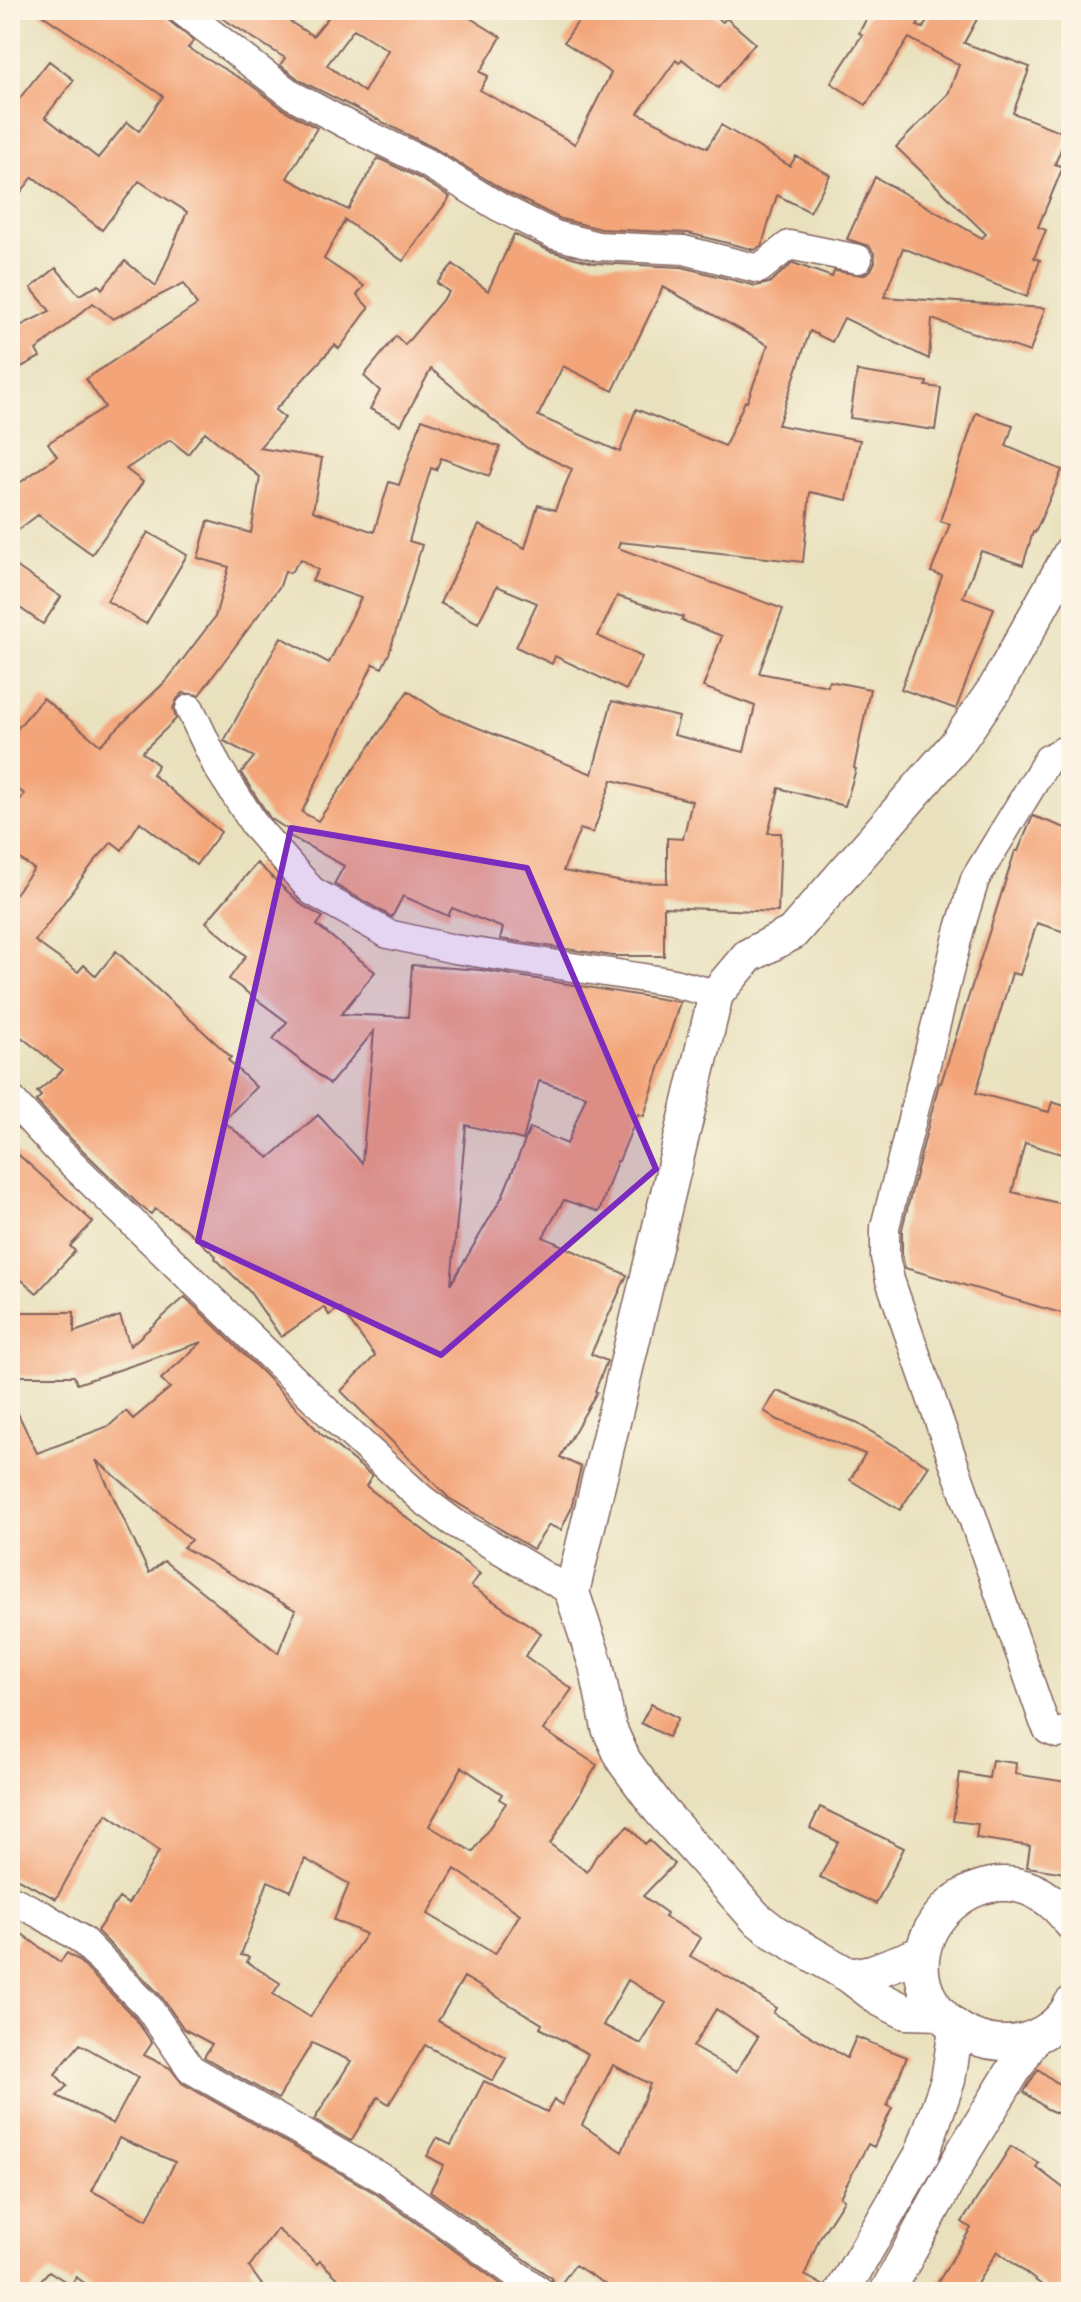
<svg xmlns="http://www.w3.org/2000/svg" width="1081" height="2302" font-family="Caveat,sans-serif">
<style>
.building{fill:#f3a579;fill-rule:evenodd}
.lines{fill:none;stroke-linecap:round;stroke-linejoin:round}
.minor-casing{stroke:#82635e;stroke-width:31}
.major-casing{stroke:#82635e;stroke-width:37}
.minor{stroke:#fff;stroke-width:28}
.major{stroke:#fff;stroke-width:34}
.marked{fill:#7b2cbf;fill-opacity:0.2;stroke:#7b2cbf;stroke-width:6;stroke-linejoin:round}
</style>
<rect width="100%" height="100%" fill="#fcf5e5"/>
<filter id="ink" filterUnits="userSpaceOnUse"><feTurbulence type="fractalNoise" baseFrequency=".0125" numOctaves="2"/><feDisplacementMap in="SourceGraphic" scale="16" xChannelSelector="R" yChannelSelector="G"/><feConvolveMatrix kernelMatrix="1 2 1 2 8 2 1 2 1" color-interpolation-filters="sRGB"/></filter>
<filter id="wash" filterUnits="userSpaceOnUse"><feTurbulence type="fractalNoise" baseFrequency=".006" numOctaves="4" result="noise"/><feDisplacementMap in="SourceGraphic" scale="32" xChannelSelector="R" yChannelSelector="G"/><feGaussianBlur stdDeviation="1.8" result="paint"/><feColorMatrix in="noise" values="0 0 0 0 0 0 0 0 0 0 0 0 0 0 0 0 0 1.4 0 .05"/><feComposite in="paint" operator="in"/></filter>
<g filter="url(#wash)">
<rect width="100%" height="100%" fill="#e9e1bd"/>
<g id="blocks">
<path class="building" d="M 35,10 L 156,10 L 194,41 L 188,48 L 250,84 L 284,110 L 317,128 L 287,178 L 348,210 L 378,158 L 419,178 L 450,197 L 403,261 L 345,220 L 324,259 L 364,286 L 357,295 L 369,308 L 339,349 L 335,345 L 275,410 L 285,418 L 259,448 L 322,458 L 313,511 L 374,532 L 389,482 L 399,485 L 422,419 L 500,447 L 489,476 L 441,458 L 436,470 L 431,468 L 409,541 L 422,545 L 389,654 L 382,668 L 373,664 L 302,812 L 318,821 L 408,691 L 439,712 L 592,774 L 612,701 L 679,717 L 674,735 L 744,752 L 755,706 L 703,687 L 722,636 L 681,620 L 683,617 L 617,596 L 598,636 L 642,657 L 626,690 L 555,656 L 552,664 L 516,647 L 537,603 L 497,586 L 478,623 L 440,603 L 479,525 L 525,548 L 538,505 L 555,510 L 572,469 L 527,448 L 431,369 L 401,425 L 370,409 L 380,391 L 364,376 L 396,336 L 405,345 L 449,292 L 437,283 L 453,264 L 488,291 L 514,234 L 550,251 L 594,263 L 682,267 L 756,286 L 769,283 L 793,263 L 832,277 L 834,271 L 863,275 L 871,270 L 875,262 L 874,253 L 869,246 L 847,239 L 875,177 L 982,238 L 986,234 L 896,147 L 948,94 L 959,65 L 909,38 L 866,105 L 831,83 L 862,35 L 859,33 L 871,10 L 899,10 L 920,21 L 917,26 L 923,28 L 933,10 L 982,10 L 964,43 L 1030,67 L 1013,113 L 1067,134 L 1055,164 L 1063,167 L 1038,227 L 1046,230 L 1034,258 L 1040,260 L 1027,297 L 903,248 L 884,297 L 1045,308 L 1030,352 L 932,319 L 929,359 L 844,318 L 832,342 L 810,331 L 778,425 L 860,440 L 847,500 L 810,492 L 803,562 L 620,542 L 618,548 L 783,609 L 759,673 L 828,686 L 829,681 L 870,689 L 854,768 L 856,769 L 845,806 L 779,788 L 768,833 L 781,833 L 778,912 L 664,907 L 664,956 L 613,956 L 500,939 L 503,928 L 452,908 L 448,916 L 403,896 L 392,917 L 334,884 L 344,866 L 288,835 L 290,831 L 270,818 L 241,773 L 254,757 L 224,741 L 281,637 L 329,663 L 361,598 L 312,581 L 318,570 L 301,559 L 290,573 L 285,571 L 280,586 L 199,695 L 183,693 L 177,699 L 173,708 L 176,719 L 142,752 L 158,765 L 152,774 L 221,832 L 196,865 L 140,822 L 122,850 L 112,842 L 94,862 L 35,941 L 78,972 L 84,965 L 96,976 L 116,951 L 231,1057 L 228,1060 L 256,1087 L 223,1121 L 269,1158 L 318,1115 L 362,1163 L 374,1031 L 330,1084 L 273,1039 L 287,1022 L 229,979 L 246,956 L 206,922 L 257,863 L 303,906 L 323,917 L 317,925 L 375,972 L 341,1014 L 408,1017 L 412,965 L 481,970 L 680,1002 L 644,1116 L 638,1114 L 619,1161 L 617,1161 L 599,1212 L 564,1200 L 543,1237 L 627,1275 L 591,1354 L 607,1361 L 595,1391 L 597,1392 L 560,1457 L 581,1467 L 571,1509 L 561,1530 L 549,1525 L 533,1549 L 449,1498 L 341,1391 L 375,1356 L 340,1308 L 329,1315 L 324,1307 L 281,1337 L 249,1291 L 215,1258 L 216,1256 L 186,1229 L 155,1209 L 151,1214 L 138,1204 L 71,1139 L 36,1101 L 41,1096 L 37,1092 L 63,1070 L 10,1028 L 10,900 L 34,869 L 10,852 L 10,815 L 24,794 L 10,782 L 10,737 L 43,698 L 100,745 L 167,680 L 215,617 L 229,567 L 198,558 L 208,521 L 251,533 L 260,477 L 205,432 L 188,454 L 170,440 L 126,469 L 143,482 L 92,554 L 38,515 L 10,536 L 10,490 L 57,456 L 48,443 L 105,407 L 86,379 L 197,305 L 184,283 L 113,319 L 93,303 L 36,350 L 40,357 L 10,373 L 10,331 L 50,311 L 31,288 L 56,268 L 79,295 L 99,285 L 102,289 L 125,261 L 156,286 L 187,212 L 139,181 L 102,230 L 33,177 L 10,206 L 10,92 L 19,99 L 49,61 L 74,80 L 45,117 L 98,158 L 127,122 L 139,131 L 163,96 ZM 663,287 L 768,345 L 747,402 L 745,401 L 725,446 L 636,409 L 620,452 L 538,416 L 563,366 L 613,391 ZM 612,780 L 692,801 L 683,839 L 667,838 L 667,883 L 623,882 L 563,871 L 580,829 L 593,833 ZM 539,1081 L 586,1096 L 567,1144 L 530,1128 L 502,1197 L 451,1284 L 466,1125 L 523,1140 Z
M 209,10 L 271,10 L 313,36 L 331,14 L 325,10 L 457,10 L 501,37 L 480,72 L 488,76 L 480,90 L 575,144 L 611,73 L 564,42 L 586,10 L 707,10 L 723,22 L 726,18 L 755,43 L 718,88 L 682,59 L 679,63 L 676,60 L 638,113 L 707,148 L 721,125 L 790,166 L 796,156 L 830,175 L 810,212 L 777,195 L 762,245 L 755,250 L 688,233 L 601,229 L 561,219 L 507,192 L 434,148 L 301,81 L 280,65 L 285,58 ZM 354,29 L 388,50 L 364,92 L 327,65 Z
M 857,371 L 927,382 L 926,386 L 941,388 L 935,430 L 850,418 Z
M 976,413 L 1013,425 L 1006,446 L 1062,470 L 1035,533 L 1033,532 L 1023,565 L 981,551 L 963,597 L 994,608 L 956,709 L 901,689 L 942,576 L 931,572 L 950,524 L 940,521 Z
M 148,532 L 187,555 L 146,624 L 107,601 Z
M 10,562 L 61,597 L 43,624 L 10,601 Z
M 1033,816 L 1071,830 L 1071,934 L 1037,923 L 1020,975 L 1012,973 L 976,1093 L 1049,1112 L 1052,1102 L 1071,1108 L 1071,1157 L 1025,1143 L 1012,1192 L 1071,1206 L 1071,1316 L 905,1268 L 902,1255 L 902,1229 L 939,1083 L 941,1083 L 1015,851 L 1018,851 Z
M 10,1147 L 93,1222 L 70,1246 L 75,1251 L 37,1293 L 10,1270 Z
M 185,1297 L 263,1373 L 320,1433 L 372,1476 L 366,1486 L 480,1574 L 471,1586 L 541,1633 L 525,1656 L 572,1689 L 543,1730 L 597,1765 L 550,1844 L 587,1872 L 596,1856 L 628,1826 L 645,1844 L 649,1840 L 674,1864 L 643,1896 L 667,1913 L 665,1917 L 701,1938 L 690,1956 L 735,1981 L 776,2008 L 773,2013 L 847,2058 L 856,2037 L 907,2057 L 887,2106 L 892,2108 L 874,2147 L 868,2144 L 840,2197 L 844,2200 L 819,2239 L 805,2275 L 824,2286 L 822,2292 L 618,2292 L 575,2265 L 557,2289 L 551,2278 L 430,2191 L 444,2165 L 427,2156 L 437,2138 L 451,2145 L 484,2081 L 547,2112 L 554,2100 L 562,2105 L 588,2054 L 540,2028 L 542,2024 L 464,1977 L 438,2021 L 506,2058 L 493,2081 L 425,2045 L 389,2104 L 378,2097 L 351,2141 L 314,2120 L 351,2061 L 312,2043 L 278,2099 L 204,2057 L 212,2044 L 184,2029 L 160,1995 L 97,1931 L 119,1898 L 128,1904 L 159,1851 L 107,1814 L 85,1846 L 56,1899 L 10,1875 L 10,1397 L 37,1453 L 109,1426 L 126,1411 L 133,1419 L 170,1388 L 161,1379 L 202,1342 L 77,1384 L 74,1376 L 10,1376 L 10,1312 L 74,1312 L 74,1332 L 120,1316 L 130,1346 ZM 96,1460 L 191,1540 L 183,1547 L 295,1610 L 278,1653 L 164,1561 L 149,1573 ZM 462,1767 L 502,1794 L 499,1799 L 506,1803 L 473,1852 L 429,1826 ZM 305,1859 L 349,1884 L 334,1920 L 366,1934 L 310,2017 L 273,1994 L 280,1983 L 247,1962 L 249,1957 L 241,1955 L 268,1881 L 291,1891 ZM 455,1869 L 520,1914 L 495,1954 L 428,1914 ZM 628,1980 L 666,2003 L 641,2044 L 603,2025 ZM 716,2009 L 758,2037 L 736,2072 L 693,2047 ZM 613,2065 L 650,2084 L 622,2152 L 582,2125 Z
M 777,1391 L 853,1421 L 929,1466 L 900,1510 L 850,1480 L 865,1454 L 778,1420 L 764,1411 Z
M 651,1704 L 678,1718 L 668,1737 L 641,1723 Z
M 992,1760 L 1016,1763 L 1015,1774 L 1067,1782 L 1064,1803 L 1071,1804 L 1071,1874 L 1027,1867 L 1030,1846 L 976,1838 L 978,1824 L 953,1821 L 960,1773 L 989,1778 Z
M 820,1807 L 904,1848 L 876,1904 L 820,1877 L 838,1842 L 810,1828 Z
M 22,1934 L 60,1962 L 67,1953 L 78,1960 L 135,2018 L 152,2043 L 144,2055 L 170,2068 L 182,2083 L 375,2193 L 512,2292 L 352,2292 L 320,2261 L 317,2264 L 277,2229 L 249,2267 L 267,2292 L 97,2292 L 76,2277 L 71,2285 L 49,2271 L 30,2292 L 10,2292 L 10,1950 ZM 80,2044 L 138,2077 L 113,2124 L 57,2096 L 67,2086 L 55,2074 ZM 119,2138 L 175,2162 L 147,2220 L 92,2191 Z
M 1038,2069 L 1071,2093 L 1071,2119 L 1047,2109 L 1024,2092 Z
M 1011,2146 L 1039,2163 L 1036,2167 L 1071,2194 L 1071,2292 L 1051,2292 L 997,2251 L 972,2292 L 932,2292 L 971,2228 L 962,2222 Z"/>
</g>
</g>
<g filter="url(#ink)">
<use href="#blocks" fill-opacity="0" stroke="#82635e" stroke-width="2"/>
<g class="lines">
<g class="minor-casing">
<path id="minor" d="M 181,10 L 292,95 L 346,124 L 427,163 L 499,207 L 555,235 L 598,246 L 684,250 L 759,269 L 789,245 L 858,259
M 190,709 L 217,766 L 256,827 L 312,891 L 388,934 L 454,949 L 670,982 L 716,994
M 1071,747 L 1048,759 L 975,879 L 959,932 L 885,1227 L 885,1257 L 890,1280 L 1044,1722 L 1048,1730 L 1058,1734 L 1071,1728
M 10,1098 L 59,1151 L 338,1422 L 422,1499 L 453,1522 L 572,1592
M 10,1899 L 42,1915 L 82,1940 L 148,2007 L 191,2069 L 384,2179 L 541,2292"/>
</g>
<g class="major-casing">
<path id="major" d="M 1071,1923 C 996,1820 868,1945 946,2019 C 962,2034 983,2043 1006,2043 C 1032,2043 1060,2027 1071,2004
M 850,1976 L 872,1972 L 923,1953
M 940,2013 L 906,2012 L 880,1999 L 850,1976 L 774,1932 L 756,1918 L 660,1810 L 624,1761 L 609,1728 L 596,1665 L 572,1592 L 716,994 L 748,956 L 792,933 L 955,746 L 996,687 L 1071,552
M 842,2292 L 922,2154 L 948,2080 L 956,2029
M 887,2292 L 964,2151 L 1034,2037"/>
</g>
<use href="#minor" class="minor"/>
<use href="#major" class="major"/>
</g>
</g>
<path class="marked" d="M 291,828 L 527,868 L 656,1169 L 441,1355 L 198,1241 Z"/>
<rect width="1081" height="2302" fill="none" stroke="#fcf5e5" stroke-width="40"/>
</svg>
